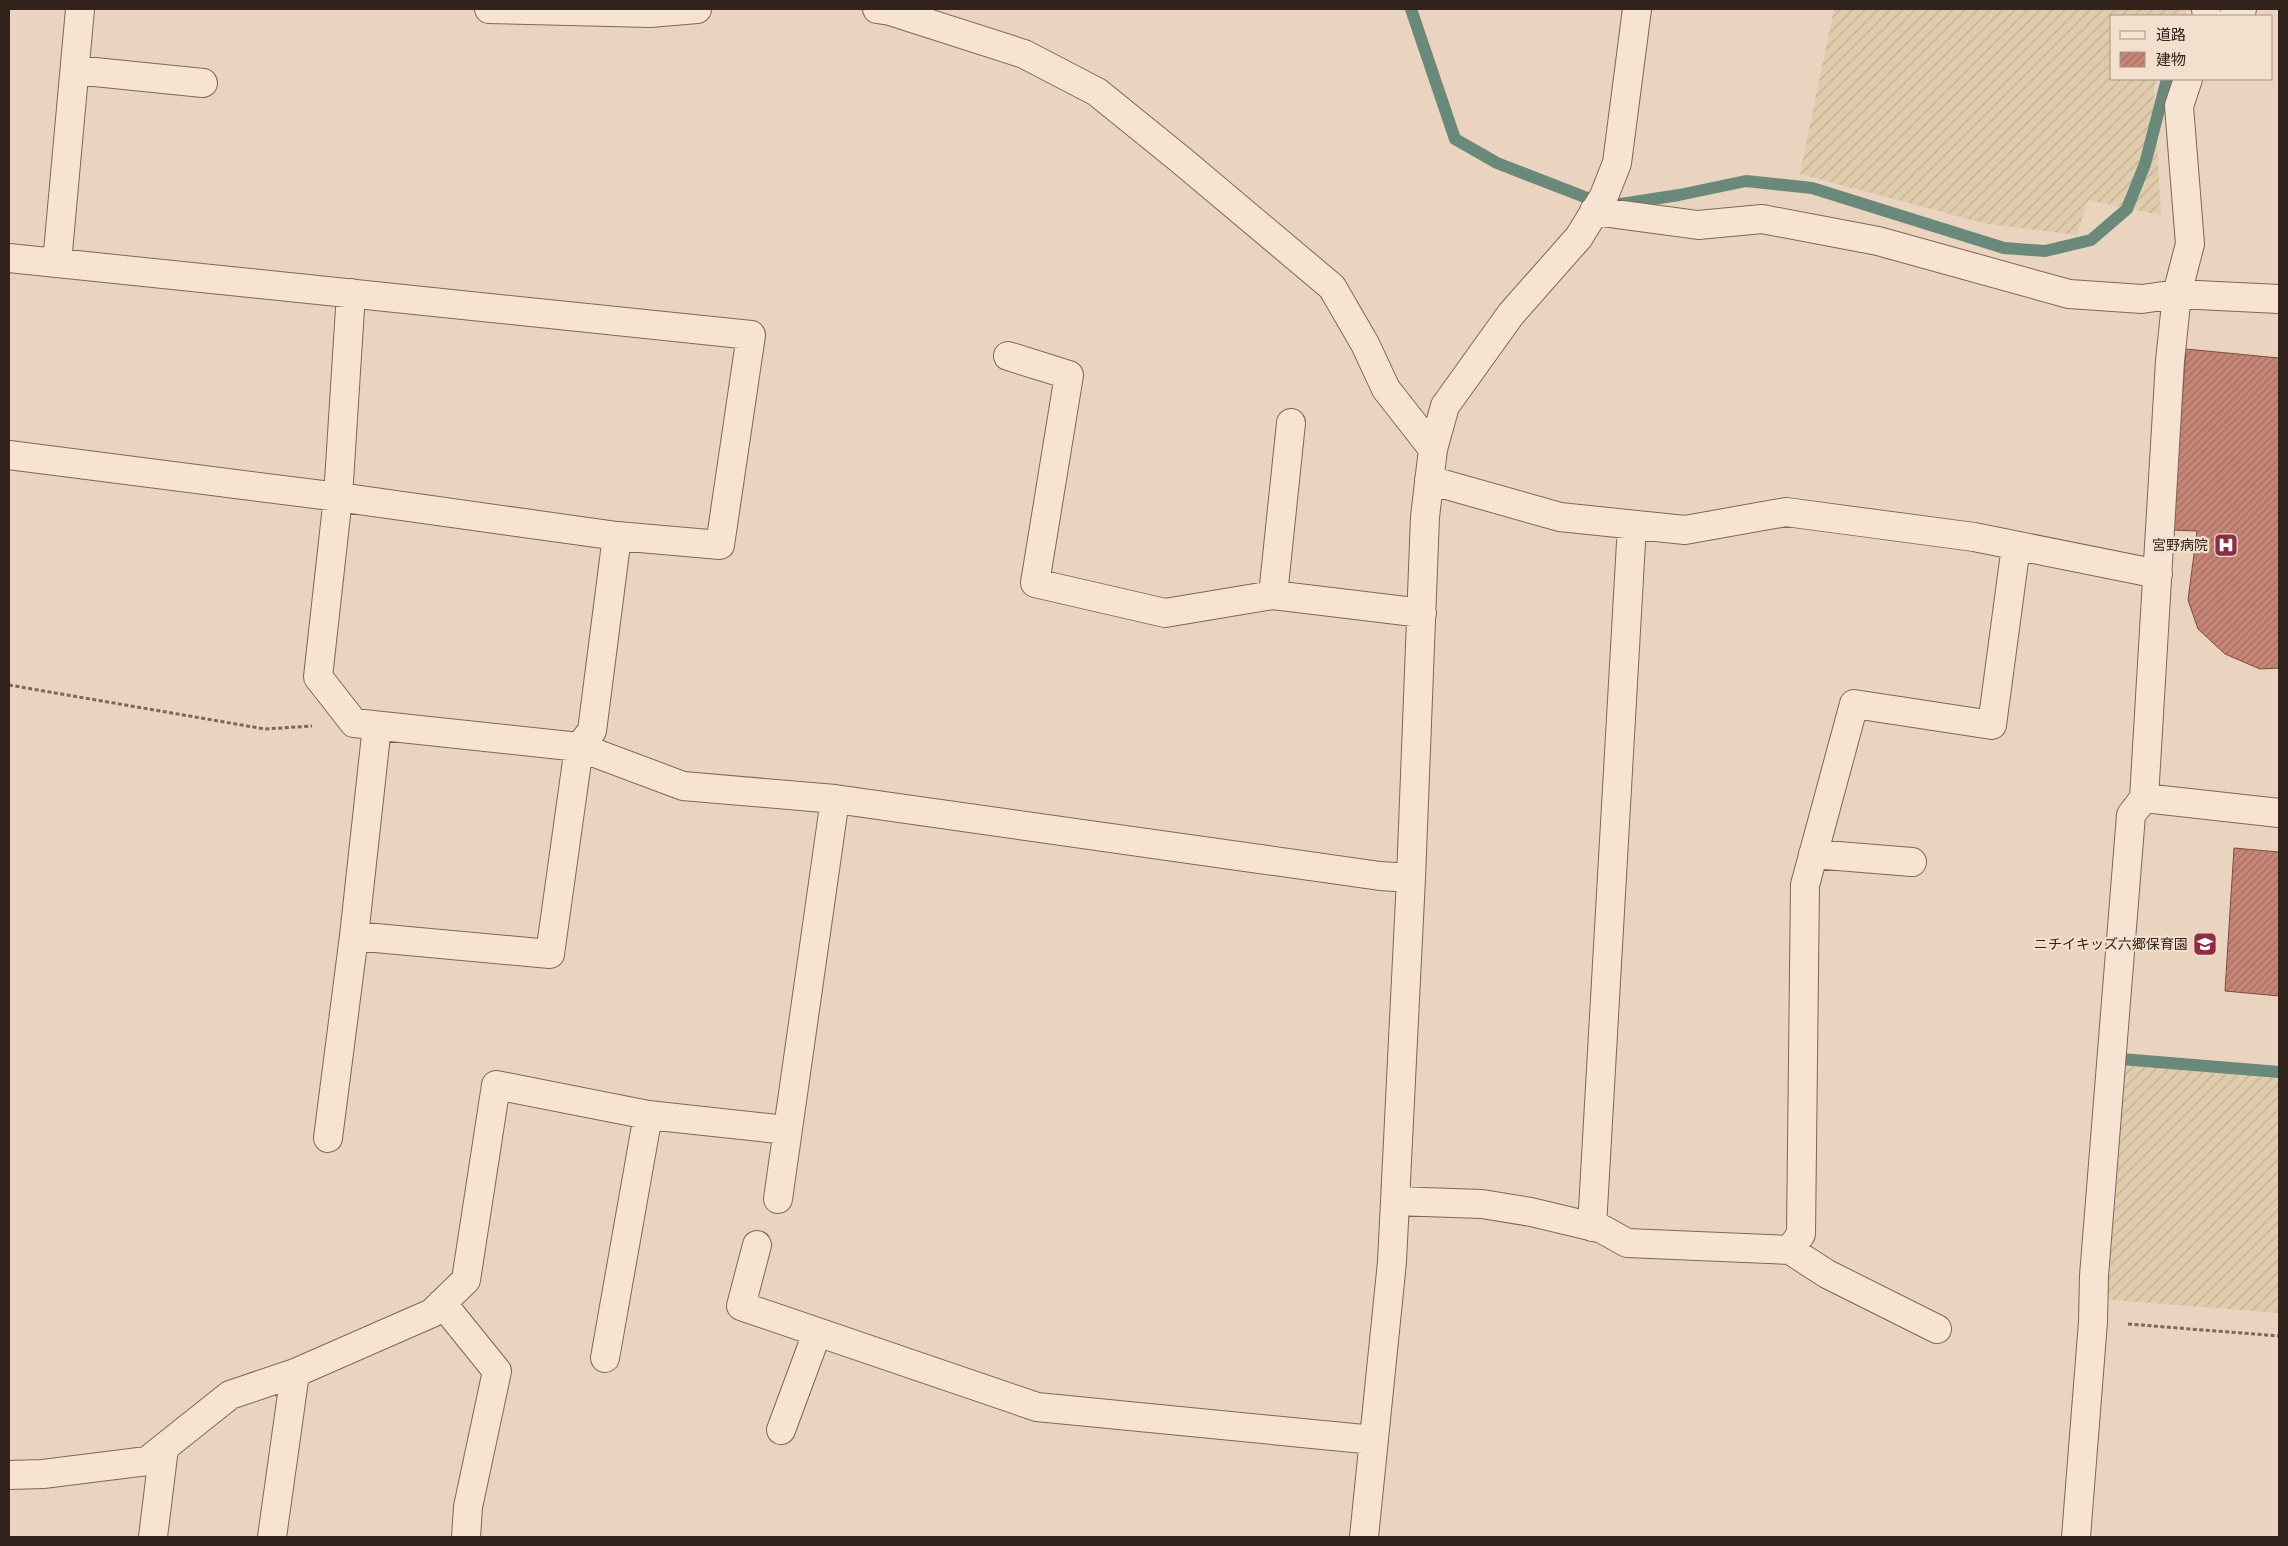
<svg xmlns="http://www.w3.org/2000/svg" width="2288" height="1546" font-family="'Roboto Serif','Noto Sans JP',serif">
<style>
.farmland{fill:url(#farmland-furrows)}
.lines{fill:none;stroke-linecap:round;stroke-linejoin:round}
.stream{stroke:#6a897a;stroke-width:12}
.building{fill:url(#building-hatch);stroke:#7f4b40}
.minor-casing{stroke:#816558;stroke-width:30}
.path{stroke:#816558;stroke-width:3;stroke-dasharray:4 2.5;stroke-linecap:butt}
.minor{stroke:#f6e3d1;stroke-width:28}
.labels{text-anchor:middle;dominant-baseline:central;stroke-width:4.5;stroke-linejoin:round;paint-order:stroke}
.poi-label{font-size:14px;fill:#32221c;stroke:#f2dfcd;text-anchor:end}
</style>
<defs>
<pattern id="farmland-furrows" width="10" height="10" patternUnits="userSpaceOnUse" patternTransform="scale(1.25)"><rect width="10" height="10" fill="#dfccad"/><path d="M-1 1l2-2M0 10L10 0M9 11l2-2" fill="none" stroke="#c0af94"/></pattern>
<pattern id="building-hatch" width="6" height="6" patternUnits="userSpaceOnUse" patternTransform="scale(1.25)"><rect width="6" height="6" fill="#c68676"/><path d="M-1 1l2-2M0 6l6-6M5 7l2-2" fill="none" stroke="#a16d60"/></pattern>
</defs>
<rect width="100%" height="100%" fill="#ead3bf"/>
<path class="farmland" d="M 1834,9 L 2187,9 L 2185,16 L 2112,16 L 2112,79 L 2157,79 L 2154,87 L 2161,215 L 2088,200 L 2077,235 L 1987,224 L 1800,174 Z
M 2120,1064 L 2279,1077 L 2279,1313 L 2101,1299 Z"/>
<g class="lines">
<path class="stream" d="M 1411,9 L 1455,139 L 1497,163 L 1608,206 L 1679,195 L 1746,181 L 1812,188 L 2004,248 L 2045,251 L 2091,240 L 2127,209 L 2145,164 L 2167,79
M 2121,1059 L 2279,1072"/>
</g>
<path class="building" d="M 2186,349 L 2279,358 L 2279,668 L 2260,669 L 2225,654 L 2198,629 L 2188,600 L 2197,531 L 2172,530 Z
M 2234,848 L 2279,852 L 2279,996 L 2225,991 Z"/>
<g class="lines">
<g class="minor-casing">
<path id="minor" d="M 489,9 L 650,13 L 697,9
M 877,9 L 890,11 L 1024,54 L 1097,92 L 1181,160 L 1332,287 L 1365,344 L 1386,389 L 1433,449
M 2206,9 L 2207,16
M 2234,16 L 2242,9
M 75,70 L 203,83
M 1594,211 L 1698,225 L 1762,219 L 1878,241 L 2069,294 L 2142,299 L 2177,294 L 2279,299
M 9,258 L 751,335 L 720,545 L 617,536 L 592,731 L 579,747 L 550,954 L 354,936 L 328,1138
M 57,263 L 80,9
M 351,293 L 338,497 L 318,677 L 354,723 L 579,747 L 683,786 L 835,799 L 1380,876 L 1411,878
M 1008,356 L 1069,375 L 1035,583 L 1165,613 L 1273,595 L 1422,613
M 9,455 L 338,497 L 617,536
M 1429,480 L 1560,517 L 1685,530 L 1786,512 L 1974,537 L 2158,574
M 1273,595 L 1291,423
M 2144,798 L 2279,813
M 1813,854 L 1912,862
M 354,936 L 377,726
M 648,1115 L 787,1130
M 778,1199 L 835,799
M 1395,1201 L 1482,1204 L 1531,1212 L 1602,1229 L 1627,1243 L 1790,1250 L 1801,1234 L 1805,885 L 1854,704 L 1992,725 L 2016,546
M 1592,1227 L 1632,525
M 757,1245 L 741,1306 L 1037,1407 L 1374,1440
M 1790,1250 L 1827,1274 L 1937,1329
M 442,1303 L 497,1371 L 468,1507 L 466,1537
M 781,1430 L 817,1333
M 9,1475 L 43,1474 L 147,1461 L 230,1395 L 295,1373 L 432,1313 L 466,1280 L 496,1085 L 648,1115 L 605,1358
M 153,1537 L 164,1448
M 272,1537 L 295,1373
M 1364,1537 L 1392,1262 L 1411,878 L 1425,517 L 1433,449 L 1445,406 L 1511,314 L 1579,237 L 1604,196 L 1617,163 L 1637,9
M 2076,1537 L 2093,1322 L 2094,1276 L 2131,815 L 2144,798 L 2170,361 L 2177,294 L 2190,244 L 2179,106 L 2188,79"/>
</g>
<path class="path" d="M 9,685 L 265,729 L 312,726
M 2128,1324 L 2279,1336"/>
<use href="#minor" class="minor"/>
</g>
<defs>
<g id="hospital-square" transform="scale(1.25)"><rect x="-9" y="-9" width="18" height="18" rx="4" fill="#8d2c42" stroke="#f2dfcd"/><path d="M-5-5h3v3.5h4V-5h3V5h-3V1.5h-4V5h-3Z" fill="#fff"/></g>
<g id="school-square" transform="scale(1.25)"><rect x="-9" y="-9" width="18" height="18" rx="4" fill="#8d2c42" stroke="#f2dfcd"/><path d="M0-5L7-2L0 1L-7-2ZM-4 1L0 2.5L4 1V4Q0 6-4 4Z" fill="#fff"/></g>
</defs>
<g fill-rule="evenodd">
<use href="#hospital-square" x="2226" y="545"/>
<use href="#school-square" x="2205" y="944"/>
</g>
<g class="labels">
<g class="poi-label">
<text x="2208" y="545">宮野病院</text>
<text x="2188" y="944">ニチイキッズ六郷保育園</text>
</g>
</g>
<rect width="2288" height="1546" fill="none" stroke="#32221c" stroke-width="20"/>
<rect x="2110" y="15" width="162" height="65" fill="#f2dfcd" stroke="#a59386"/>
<rect x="2120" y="31" width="25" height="8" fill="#f6e3d1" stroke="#a59386"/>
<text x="2156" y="40" font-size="15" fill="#32221c">道路</text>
<rect x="2120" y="52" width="25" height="15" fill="url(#building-hatch)" stroke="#a59386"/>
<text x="2156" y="65" font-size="15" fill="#32221c">建物</text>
</svg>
